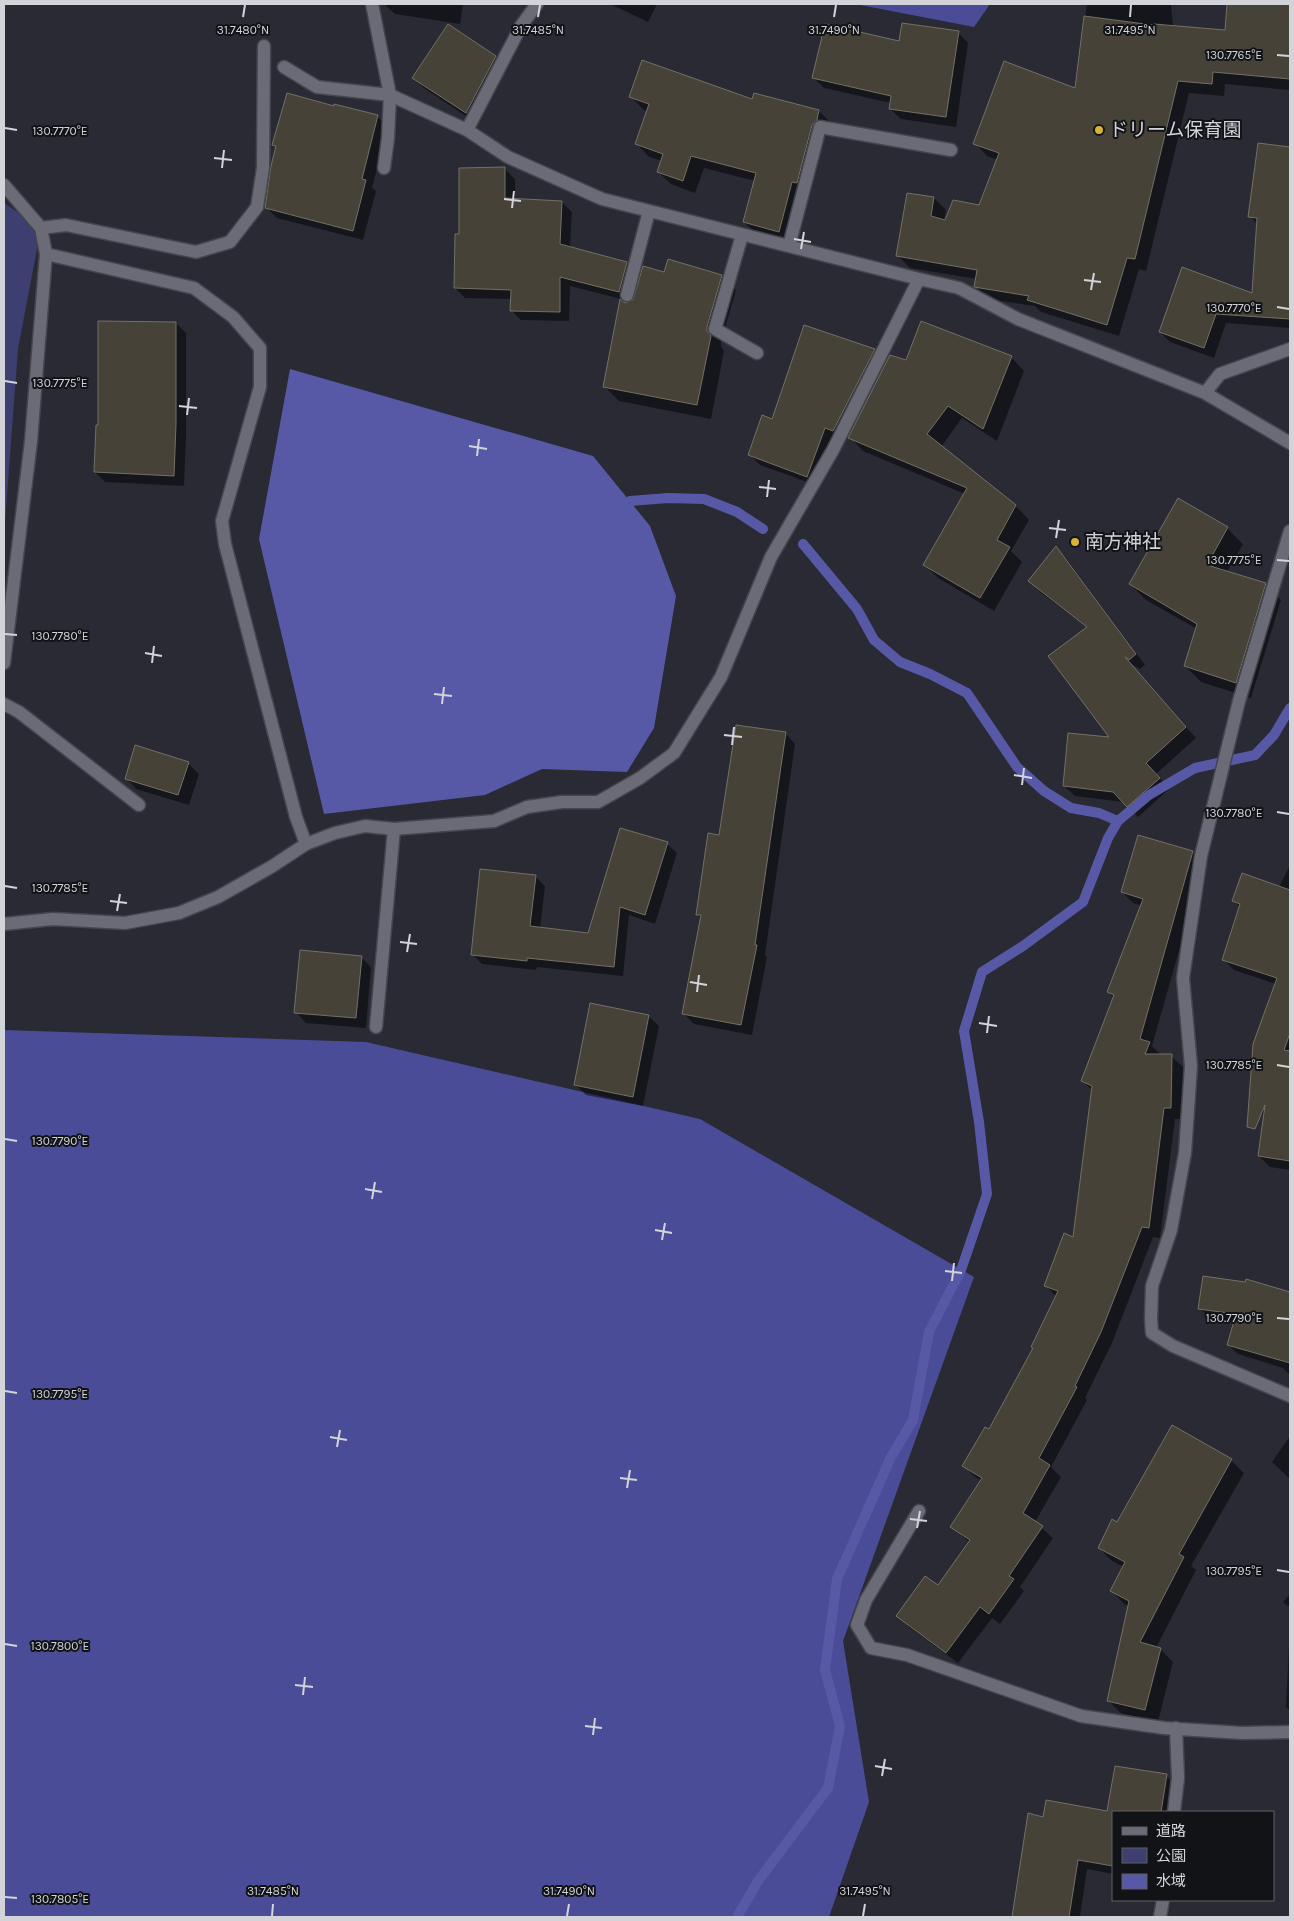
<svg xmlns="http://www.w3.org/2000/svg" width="1294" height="1921" font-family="Karla,'Noto Sans JP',sans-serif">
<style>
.green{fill:#3c3f70}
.forest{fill:#4a4c98}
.water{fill:#5759a7}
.shadow{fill:#0007}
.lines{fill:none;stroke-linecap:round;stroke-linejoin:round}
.stream{stroke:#5759a7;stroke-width:10}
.building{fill:#464238;stroke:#747065}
.service-casing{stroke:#44454d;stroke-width:15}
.minor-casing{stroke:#44454d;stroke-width:15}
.service{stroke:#6a6b76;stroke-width:12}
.minor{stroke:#6a6b76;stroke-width:12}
.ticks{fill:none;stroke:#d3d4da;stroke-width:2}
.poi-dot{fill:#dab333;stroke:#121317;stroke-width:2}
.labels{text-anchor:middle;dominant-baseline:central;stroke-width:4;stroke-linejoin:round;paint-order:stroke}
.poi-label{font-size:19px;fill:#d3d4da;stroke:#121317;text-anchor:start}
.ticks-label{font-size:12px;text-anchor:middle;fill:#d3d4da;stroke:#121317;stroke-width:4;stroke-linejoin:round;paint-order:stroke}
</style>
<rect width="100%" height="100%" fill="#292a34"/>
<path class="green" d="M 4,203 L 41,228 L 18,349 L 4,536 Z"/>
<path class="forest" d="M 855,4 L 990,4 L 974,27 Z
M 4,1030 L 366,1042 L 700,1119 L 974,1277 L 843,1641 L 869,1802 L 829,1917 L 4,1917 Z"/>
<path class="water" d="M 290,369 L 593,456 L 650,526 L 676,596 L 654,728 L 627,772 L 542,769 L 485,795 L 324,814 L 259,539 Z"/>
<path class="shadow" d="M 384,4 L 463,4 L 460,24 L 395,14 Z
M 610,4 L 657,4 L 648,22 Z
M 1087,4 L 1171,4 L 1173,27 L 1228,31 L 1226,4 L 1290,4 L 1290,90 L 1225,84 L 1224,96 L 1189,93 L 1146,271 L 1139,269 L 1119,336 L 1041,312 L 1035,306 L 988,299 L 976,286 L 977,279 L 910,268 L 898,256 L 934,198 L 946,210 L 943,226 L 980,206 L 998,160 L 987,156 L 975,143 L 1076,89 Z
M 958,32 L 968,43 L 956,127 L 901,119 L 890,109 L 891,103 L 824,88 L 814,78 L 900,43 Z
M 495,57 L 506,67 L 476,123 L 424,88 L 414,78 Z
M 631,97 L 753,100 L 819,111 L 831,123 L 829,133 L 824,138 L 810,195 L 805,194 L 792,244 L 757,234 L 744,222 L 755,181 L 704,168 L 695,193 L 671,184 L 658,172 L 662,161 L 649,157 L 637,144 L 648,111 L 644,110 Z
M 334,107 L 377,116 L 388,127 L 372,188 L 376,191 L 363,240 L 277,218 L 266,207 L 277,148 L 274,144 Z
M 1259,144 L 1290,148 L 1290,328 L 1226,323 L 1214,358 L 1170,342 L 1160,332 L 1253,294 L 1257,224 L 1250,216 Z
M 505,169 L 515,179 L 515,199 L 562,202 L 572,212 L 570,248 L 627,263 L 636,273 L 629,301 L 570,286 L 569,321 L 521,320 L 511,310 L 512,299 L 465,298 L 455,288 L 461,235 Z
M 665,273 L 721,276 L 736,290 L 721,342 L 721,346 L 724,351 L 711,419 L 619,401 L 604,386 L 625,304 L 634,301 Z
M 176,323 L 186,333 L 186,435 L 184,486 L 105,482 L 95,472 Z
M 874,350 L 884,361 L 818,486 L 760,465 L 749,454 L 773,420 Z
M 1011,357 L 1024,371 L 997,441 L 962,418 L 941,447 L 1016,506 L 1029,520 L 1011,551 L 1022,562 L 994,611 L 938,578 L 924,564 L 965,494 L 863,451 L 850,437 L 906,362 Z
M 1178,500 L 1227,528 L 1243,544 L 1227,572 L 1265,584 L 1281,600 L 1251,698 L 1201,682 L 1185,666 L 1197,629 L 1146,600 L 1130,584 Z
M 1056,548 L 1066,558 L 1145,665 L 1140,669 L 1131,664 L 1196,738 L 1156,774 L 1169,789 L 1138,817 L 1123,802 L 1075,796 L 1064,786 L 1112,738 L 1088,628 L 1040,592 L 1030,581 Z
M 785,733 L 795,744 L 765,955 L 767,957 L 752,1035 L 694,1024 L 683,1013 L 702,919 L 697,914 L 720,837 Z
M 188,763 L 199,774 L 189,805 L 136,789 L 126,778 Z
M 667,844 L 677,853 L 655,924 L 629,915 L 623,976 L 537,967 L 536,970 L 482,964 L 472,954 L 535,876 L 545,886 L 540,929 L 589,934 Z
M 1193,852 L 1204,863 L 1152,1046 L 1161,1055 L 1171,1056 L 1183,1067 L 1182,1119 L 1175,1119 L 1160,1238 L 1153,1237 L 1112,1343 L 1085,1398 L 1087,1400 L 1051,1467 L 1061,1477 L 1035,1522 L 1053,1538 L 1020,1587 L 1024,1591 L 1000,1624 L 992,1618 L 958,1663 L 909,1627 L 898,1616 L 938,1587 L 970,1543 L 952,1527 L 982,1481 L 975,1477 L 964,1466 L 990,1431 L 1035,1348 L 1057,1297 L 1046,1286 L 1074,1238 L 1093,1091 L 1082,1081 L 1114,998 L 1108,992 L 1142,906 L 1133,903 L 1122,892 Z
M 1290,865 L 1290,1170 L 1270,1167 L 1259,1156 L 1265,1115 L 1261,1114 L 1276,984 L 1234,970 L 1223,959 L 1240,907 L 1234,901 L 1279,887 Z
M 361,957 L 371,967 L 366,1028 L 306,1023 L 296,1012 Z
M 648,1016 L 659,1026 L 643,1106 L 586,1095 L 575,1084 Z
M 1247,1280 L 1290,1293 L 1290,1375 L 1283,1368 L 1238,1354 L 1228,1345 L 1235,1322 L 1209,1318 L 1200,1308 L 1246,1284 Z
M 1290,1436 L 1290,1479 L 1272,1462 Z
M 1231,1460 L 1244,1473 L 1191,1566 L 1196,1570 L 1156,1648 L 1160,1649 L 1173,1662 L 1158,1722 L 1121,1713 L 1108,1700 L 1129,1606 L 1124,1604 L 1112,1591 L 1124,1567 L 1112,1561 L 1099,1548 L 1118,1523 Z
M 1290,1594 L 1290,1608 L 1283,1602 Z
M 1290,1624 L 1290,1711 L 1286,1707 Z
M 1166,1776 L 1176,1785 L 1172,1812 L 1113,1812 L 1113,1874 L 1087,1869 L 1080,1917 L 1013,1917 L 1029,1815 L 1044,1819 L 1108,1812 Z"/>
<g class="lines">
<path class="stream" d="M 630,501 L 668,498 L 704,499 L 737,512 L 763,529
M 803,544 L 857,609 L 874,640 L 900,662 L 930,674 L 967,693 L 1017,767 L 1044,791 L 1071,808 L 1099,813 L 1118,821
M 737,1917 L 758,1881 L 828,1788 L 840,1726 L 825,1670 L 837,1579 L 891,1457 L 913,1420 L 929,1332 L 961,1270 L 987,1194 L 979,1122 L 964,1031 L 982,972 L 1023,946 L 1083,902 L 1108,838 L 1118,821 L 1149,795 L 1195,768 L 1255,755 L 1274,735 L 1290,708"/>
</g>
<path class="building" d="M 1227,4 L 1290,4 L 1290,79 L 1213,72 L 1212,84 L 1178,81 L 1135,259 L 1127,258 L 1107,325 L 1027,300 L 1029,296 L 974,287 L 977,270 L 896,256 L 907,193 L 934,197 L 931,216 L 945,220 L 953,200 L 979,205 L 999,153 L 973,144 L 1004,61 L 1075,88 L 1084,16 L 1153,25 L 1154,24 L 1225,30 Z
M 902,23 L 959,31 L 946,117 L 889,109 L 891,96 L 812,78 L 825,24 L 899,41 Z
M 448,24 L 496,56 L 466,113 L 412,78 Z
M 642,60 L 752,99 L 754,93 L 819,110 L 817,120 L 812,125 L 797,183 L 792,182 L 779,232 L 743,222 L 756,173 L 691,156 L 683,181 L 657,172 L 663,154 L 635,144 L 649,104 L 629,97 Z
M 287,93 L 334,106 L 334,104 L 378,115 L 362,179 L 366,180 L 353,231 L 265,208 L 271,166 L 276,146 L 272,145 Z
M 1258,143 L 1290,147 L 1290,319 L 1216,314 L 1204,348 L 1159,332 L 1182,267 L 1252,293 L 1257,218 L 1248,217 Z
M 505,167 L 505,198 L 562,201 L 560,244 L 627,262 L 619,292 L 560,277 L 560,312 L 510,311 L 511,290 L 454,288 L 455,234 L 459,234 L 459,168 Z
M 668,259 L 722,275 L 707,327 L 707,331 L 711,336 L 697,405 L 603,387 L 620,299 L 625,303 L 633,300 L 643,266 L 664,272 Z
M 98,321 L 176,322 L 176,424 L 174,476 L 94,472 L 96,425 L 98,425 Z
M 921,321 L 1012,356 L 983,429 L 948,406 L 927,434 L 1016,505 L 997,540 L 1010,547 L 980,598 L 923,565 L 967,488 L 848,438 L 890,355 L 906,360 Z
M 804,325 L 875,349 L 833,431 L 825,428 L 807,477 L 748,455 L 762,415 L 772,419 Z
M 1178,498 L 1228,527 L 1207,565 L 1266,583 L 1236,683 L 1184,666 L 1197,624 L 1129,584 Z
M 1056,546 L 1136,654 L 1129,660 L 1125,657 L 1186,727 L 1146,763 L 1160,778 L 1127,807 L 1113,792 L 1063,786 L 1068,733 L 1109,737 L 1048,656 L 1087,627 L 1028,581 Z
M 736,725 L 786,732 L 755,945 L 757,945 L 741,1025 L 682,1014 L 701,915 L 696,915 L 708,833 L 719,835 Z
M 135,745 L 189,762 L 178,795 L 125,779 Z
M 620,828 L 668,842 L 645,915 L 620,907 L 614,967 L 527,958 L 527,961 L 471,955 L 480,869 L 536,875 L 530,926 L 588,933 Z
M 1138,835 L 1193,851 L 1140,1039 L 1150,1042 L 1145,1054 L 1172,1054 L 1171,1108 L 1164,1108 L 1149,1228 L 1142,1227 L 1101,1332 L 1075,1386 L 1077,1387 L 1039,1458 L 1050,1465 L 1023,1513 L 1043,1526 L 1009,1576 L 1014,1579 L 989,1614 L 980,1607 L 946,1653 L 896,1616 L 925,1576 L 938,1585 L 970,1540 L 950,1527 L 982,1478 L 962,1466 L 985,1427 L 989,1429 L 1033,1348 L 1031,1347 L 1058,1291 L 1044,1286 L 1064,1233 L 1073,1237 L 1092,1086 L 1081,1081 L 1114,995 L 1107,992 L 1143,899 L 1121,892 Z
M 1242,873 L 1290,890 L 1290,1033 L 1284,1050 L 1290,1051 L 1290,1161 L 1258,1156 L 1265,1105 L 1255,1129 L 1247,1127 L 1253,1044 L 1277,978 L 1222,960 L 1240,904 L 1232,901 Z
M 300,950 L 362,956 L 356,1018 L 294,1013 Z
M 590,1003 L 649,1015 L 633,1097 L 574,1085 Z
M 1203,1276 L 1245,1282 L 1246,1279 L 1290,1292 L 1290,1363 L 1227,1345 L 1236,1314 L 1198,1309 Z
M 1172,1425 L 1232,1459 L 1179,1554 L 1184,1557 L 1140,1642 L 1161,1648 L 1145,1710 L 1107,1701 L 1129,1601 L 1110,1591 L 1125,1562 L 1098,1548 L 1112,1519 L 1117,1522 Z
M 1115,1766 L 1167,1774 L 1161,1812 L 1113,1812 L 1113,1866 L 1078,1860 L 1069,1917 L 1012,1917 L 1028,1813 L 1043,1817 L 1046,1800 L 1107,1811 Z"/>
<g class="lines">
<g class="service-casing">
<path id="service" d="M 4,185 L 41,228 L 46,254 L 31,441 L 4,663
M 41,228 L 66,225 L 196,252 L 230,242 L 257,207 L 263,168 L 264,46
M 46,254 L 194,288 L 233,317 L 260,348 L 260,387 L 222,521 L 225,544 L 296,817 L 306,844
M 4,704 L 19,712 L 139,805"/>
</g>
<g class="minor-casing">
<path id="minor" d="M 372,4 L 390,95 L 388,138 L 384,168
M 284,67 L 317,87 L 390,95 L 467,130 L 508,157 L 602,199 L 919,279
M 467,130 L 521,26 L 537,4
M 742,235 L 715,329 L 757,353
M 789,246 L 820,127 L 951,150
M 627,295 L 649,211
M 1205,393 L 1220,374 L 1290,349
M 1290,531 L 1239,701 L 1201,856 L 1183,978 L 1191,1066 L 1185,1153 L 1171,1230 L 1152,1286 L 1151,1319 L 1152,1333 L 1173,1346 L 1290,1396
M 4,924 L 53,919 L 125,923 L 179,913 L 218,897 L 271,867 L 306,844 L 335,833 L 365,826 L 394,829 L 494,821 L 527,807 L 562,802 L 598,802 L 640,778 L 674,753 L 721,677 L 771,557 L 833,450 L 919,279 L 959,288 L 1018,319 L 1205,393 L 1290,443
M 376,1027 L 394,829
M 919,1511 L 866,1600 L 857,1625 L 871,1648 L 907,1655 L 1081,1716 L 1164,1728 L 1242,1733 L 1290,1732
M 1174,1812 L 1178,1778 L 1176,1728
M 1160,1917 L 1163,1900"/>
</g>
<use href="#service" class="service"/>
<use href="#minor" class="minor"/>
</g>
<path class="ticks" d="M 243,17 L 245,5M 538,17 L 540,5M 834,17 L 836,5M 1130,17 L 1131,5M 1277,55 L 1289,56M 5,128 L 17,130M 214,158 L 232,160M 222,168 L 224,150M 504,199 L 521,201M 512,208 L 514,191M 794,239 L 811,242M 801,249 L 804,232M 1084,280 L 1101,282M 1091,290 L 1094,273M 1277,307 L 1289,309M 5,381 L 17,383M 179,406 L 197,408M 187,415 L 189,398M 469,446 L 487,449M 477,456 L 479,439M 759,487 L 776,489M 767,497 L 769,480M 1049,528 L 1066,530M 1056,538 L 1059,520M 1277,560 L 1289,561M 5,634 L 17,635M 145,653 L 162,656M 152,663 L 154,646M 434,694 L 452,696M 442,704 L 444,687M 724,735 L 742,737M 732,745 L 734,727M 1014,775 L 1032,778M 1022,785 L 1024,768M 1277,812 L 1289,814M 5,886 L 17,888M 110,901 L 127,903M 117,911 L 120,894M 400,942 L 417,944M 407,952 L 410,934M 690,982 L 707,985M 697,992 L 699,975M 979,1023 L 997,1026M 987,1033 L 989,1016M 1277,1065 L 1289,1067M 5,1139 L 17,1141M 365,1189 L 382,1192M 372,1199 L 375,1182M 655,1230 L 672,1233M 662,1240 L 665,1223M 945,1271 L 962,1273M 952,1281 L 954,1263M 1277,1318 L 1289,1319M 5,1391 L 17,1393M 330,1437 L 347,1440M 337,1447 L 340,1430M 620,1478 L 637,1480M 627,1488 L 630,1470M 910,1519 L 927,1521M 917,1528 L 920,1511M 1277,1570 L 1289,1572M 5,1644 L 17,1646M 295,1685 L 313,1687M 303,1695 L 305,1677M 585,1726 L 602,1728M 593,1735 L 595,1718M 875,1766 L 892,1769M 882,1776 L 885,1759M 5,1897 L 17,1898M 272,1916 L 273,1904M 567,1916 L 569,1904M 863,1916 L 865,1904"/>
<g class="poi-dot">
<circle cx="1099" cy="130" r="5"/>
<circle cx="1075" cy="542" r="5"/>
</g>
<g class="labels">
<g class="poi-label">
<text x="1109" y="130">ドリーム保育園</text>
<text x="1085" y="542">南方神社</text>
</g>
</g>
<g class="ticks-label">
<text x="243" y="34">31.7480°N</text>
<text x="538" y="34">31.7485°N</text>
<text x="834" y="34">31.7490°N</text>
<text x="1130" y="34">31.7495°N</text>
<text x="1234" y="59">130.7765°E</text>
<text x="60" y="135">130.7770°E</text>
<text x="1234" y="312">130.7770°E</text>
<text x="60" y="387">130.7775°E</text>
<text x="1234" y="564">130.7775°E</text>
<text x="60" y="640">130.7780°E</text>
<text x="1234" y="817">130.7780°E</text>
<text x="60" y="892">130.7785°E</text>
<text x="1234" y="1069">130.7785°E</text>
<text x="60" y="1145">130.7790°E</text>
<text x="1234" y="1322">130.7790°E</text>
<text x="60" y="1398">130.7795°E</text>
<text x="1234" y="1575">130.7795°E</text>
<text x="60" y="1650">130.7800°E</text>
<text x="273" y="1895">31.7485°N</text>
<text x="569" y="1895">31.7490°N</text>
<text x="865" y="1895">31.7495°N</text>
<text x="60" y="1903">130.7805°E</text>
</g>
<rect width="1294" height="1921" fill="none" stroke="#d3d4da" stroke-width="10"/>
<rect x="1112" y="1811" width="162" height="90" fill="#121317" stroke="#5f6065"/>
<rect x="1122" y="1827" width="25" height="8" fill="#6a6b76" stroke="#5f6065"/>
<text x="1156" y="1836" font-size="15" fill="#d3d4da">道路</text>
<rect x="1122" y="1848" width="25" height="15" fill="#3c3f70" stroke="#5f6065"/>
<text x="1156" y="1861" font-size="15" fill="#d3d4da">公園</text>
<rect x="1122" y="1874" width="25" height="15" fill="#5759a7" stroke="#5f6065"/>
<text x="1156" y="1886" font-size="15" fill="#d3d4da">水域</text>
</svg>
